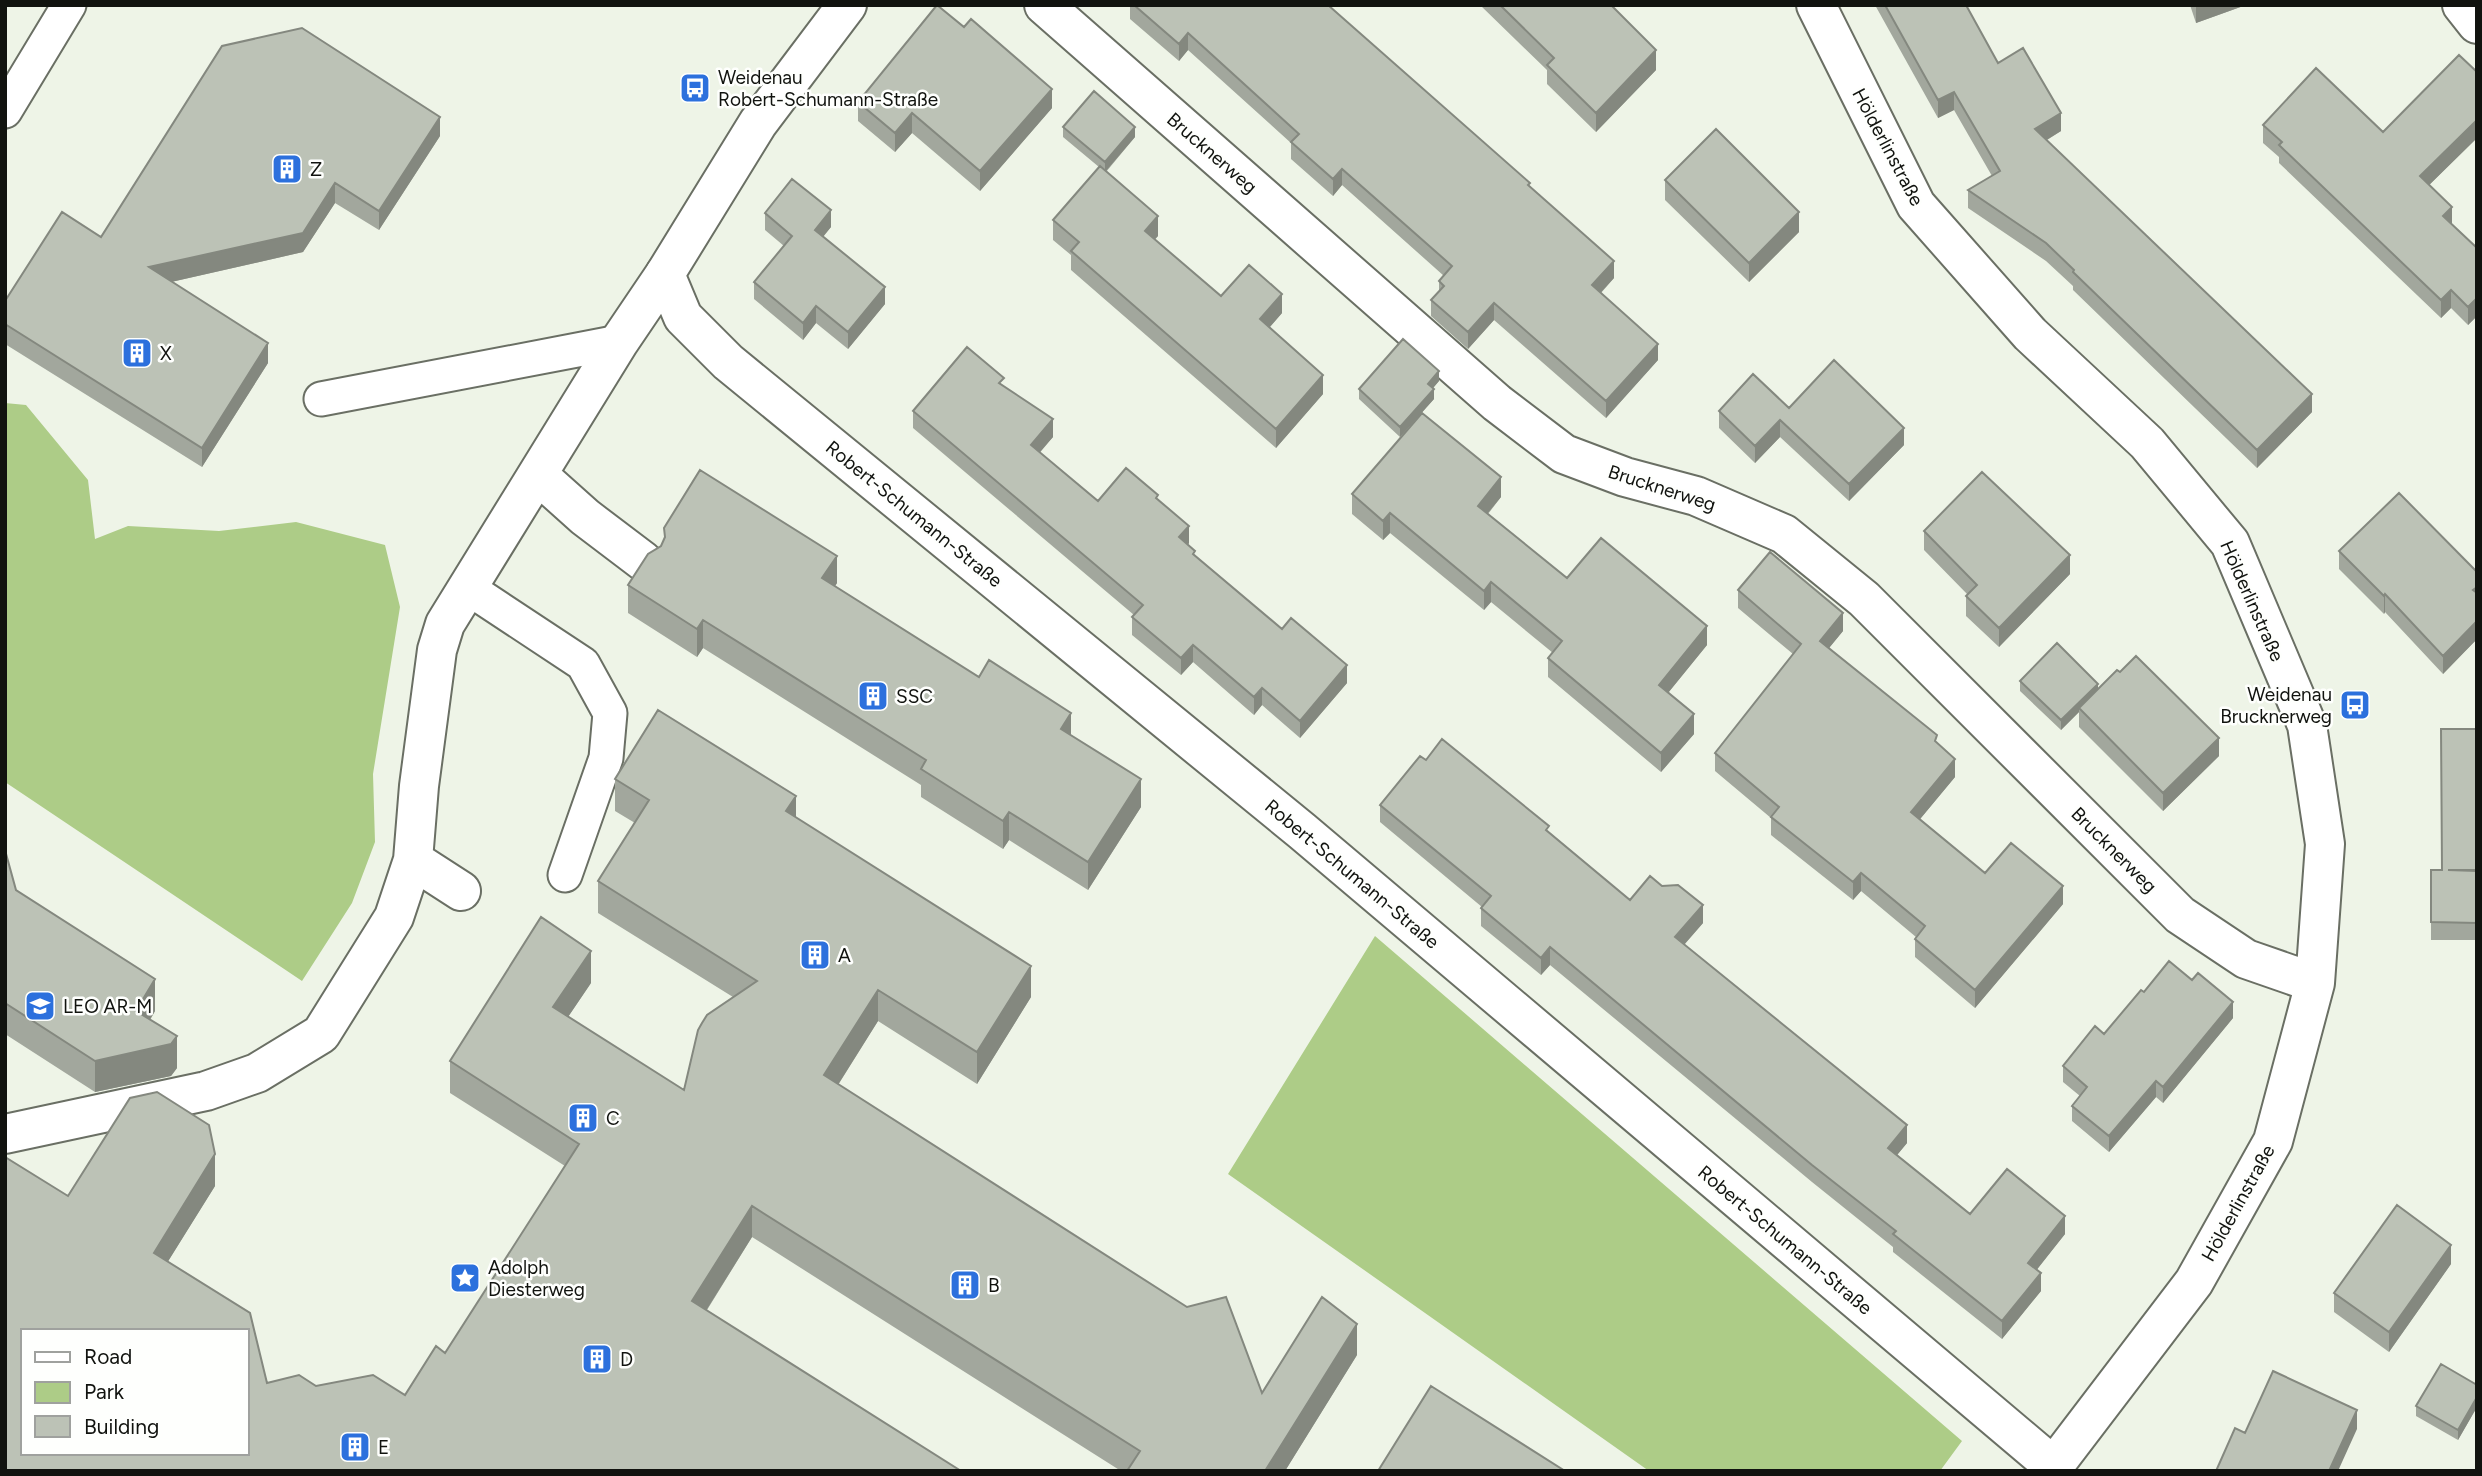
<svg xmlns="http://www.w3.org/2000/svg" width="2482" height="1476" font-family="Figtree,sans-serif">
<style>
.green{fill:#adcc87}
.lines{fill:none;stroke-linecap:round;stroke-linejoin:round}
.service-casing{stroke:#6a6f64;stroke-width:37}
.pedestrian-casing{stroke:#6a6f64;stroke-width:42}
.minor-casing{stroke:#6a6f64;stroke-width:42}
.service{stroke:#fff;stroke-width:33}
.pedestrian{stroke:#fff;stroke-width:38}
.minor{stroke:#fff;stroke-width:38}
.wall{fill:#a2a79d}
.shaded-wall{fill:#84887f}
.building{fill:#bcc2b6;stroke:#84887f;stroke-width:2;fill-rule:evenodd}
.labels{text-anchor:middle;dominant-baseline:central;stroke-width:5;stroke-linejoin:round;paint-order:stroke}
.poi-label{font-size:19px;fill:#11130f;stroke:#fefffd;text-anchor:start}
.street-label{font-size:19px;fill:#11130f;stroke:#fefffd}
</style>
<rect width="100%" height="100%" fill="#eef4e7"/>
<path class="green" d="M 5,403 L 26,405 L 88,480 L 95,539 L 128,526 L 219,531 L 296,522 L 385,545 L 400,607 L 373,774 L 375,842 L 352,903 L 302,981 L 5,782 Z
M 1375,936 L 1962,1441 L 1940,1471 L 1649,1471 L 1228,1174 Z"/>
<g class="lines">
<g class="service-casing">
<path id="service" d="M 5,111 L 69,5
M 321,399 L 619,342
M 468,588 L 583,664 L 610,713 L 606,758 L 565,875"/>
</g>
<g class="pedestrian-casing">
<path id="pedestrian" d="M 538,475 L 585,517 L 643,561
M 413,860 L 461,891
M 5,1134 L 206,1091 L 257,1073 L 321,1034 L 394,917 L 413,860 L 419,786 L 437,650 L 445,624 L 619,342 L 665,274"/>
</g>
<g class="minor-casing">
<path id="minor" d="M 847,5 L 758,123 L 665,274 L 683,317 L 728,362 L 1302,831 L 2053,1466
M 1044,5 L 1497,403 L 1564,454 L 1625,477 L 1696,496 L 1784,534 L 1864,599 L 2180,915 L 2246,959 L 2315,983
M 1816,5 L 1916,205 L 2030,334 L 2147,443 L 2230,543 L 2307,725 L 2325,844 L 2315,983 L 2273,1141 L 2194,1282 L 2050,1471
M 2462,5 L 2477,24"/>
</g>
<use href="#service" class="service"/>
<use href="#pedestrian" class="pedestrian"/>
<use href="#minor" class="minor"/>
</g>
<path class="wall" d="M 1130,5 L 1328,5 L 1530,186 L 1614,278 L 1601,293 L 1658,360 L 1606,418 L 1494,320 L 1468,349 L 1431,316 L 1431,300 L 1439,291 L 1439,281 L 1444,276 L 1342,185 L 1333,196 L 1291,159 L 1291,143 L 1188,50 L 1179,61 L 1130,19 Z
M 1480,5 L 1611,5 L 1656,70 L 1596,132 L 1547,84 L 1547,70 Z
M 1875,5 L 1966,5 L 1998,63 L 2061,131 L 2047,140 L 2312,412 L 2257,468 L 2073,290 L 2073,286 L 2046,261 L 1968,208 L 1968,190 L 1992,176 L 1954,110 L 1938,118 Z
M 2190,5 L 2246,5 L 2196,23 Z
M 2477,72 L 2477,138 L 2429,185 L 2452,224 L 2477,248 L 2477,316 L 2468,325 L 2451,308 L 2441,318 L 2279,163 L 2279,157 L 2263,143 L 2263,125 L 2383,132 Z
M 858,102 L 1052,108 L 980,191 L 912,133 L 895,152 L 858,121 Z
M 1063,127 L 1135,137 L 1106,172 L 1158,236 L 1154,239 L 1221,296 L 1282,313 L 1270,327 L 1323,394 L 1276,448 L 1071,270 L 1071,255 L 1053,240 L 1053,220 L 1099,167 L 1063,137 Z
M 440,136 L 379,230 L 335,203 L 303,252 L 171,282 L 268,363 L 202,467 L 5,344 L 5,301 L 101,237 Z
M 1665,180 L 1799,232 L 1749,282 L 1665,200 Z
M 765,213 L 831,227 L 823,236 L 885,304 L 848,349 L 816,323 L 803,340 L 754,299 L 754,282 L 784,246 L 765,230 Z
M 1439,381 L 1433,388 L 1434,399 L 1400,437 L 1359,399 L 1359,389 Z
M 1004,386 L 1053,437 L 1039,452 L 1098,501 L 1158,499 L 1189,543 L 1188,545 L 1195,557 L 1347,683 L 1300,738 L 1262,705 L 1254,715 L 1193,662 L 1181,675 L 1132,635 L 1132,617 L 1134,615 L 913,428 L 913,411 Z
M 1789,408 L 1904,445 L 1849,501 L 1780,437 L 1755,463 L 1719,428 L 1719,411 Z
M 1352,494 L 1501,497 L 1488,514 L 1567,578 L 1707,645 L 1668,693 L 1694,734 L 1661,772 L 1548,677 L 1548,658 L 1553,653 L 1491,602 L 1484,610 L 1390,533 L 1383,540 L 1352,514 Z
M 664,528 L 837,583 L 835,586 L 1071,735 L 1141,807 L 1088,890 L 1009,840 L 1003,849 L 921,797 L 921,785 L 703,648 L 697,657 L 628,613 L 628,585 L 661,546 L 664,539 Z
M 1924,531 L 2070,574 L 1999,647 L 1966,616 L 1966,596 L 1968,595 L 1924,550 Z
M 2339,551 L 2477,572 L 2477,639 L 2443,674 L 2385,612 L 2384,614 L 2339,569 Z
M 1738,590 L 1843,631 L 1829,648 L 1937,743 L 1955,777 L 1920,819 L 1985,873 L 2063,904 L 1975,1008 L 1915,957 L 1915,939 L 1916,937 L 1861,891 L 1853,900 L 1771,835 L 1771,818 L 1715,771 L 1715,753 L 1793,654 L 1738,608 Z
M 2020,681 L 2098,690 L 2219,756 L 2163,811 L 2079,727 L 2079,712 L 2061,730 L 2020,691 Z
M 2477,729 L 2477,940 L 2431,940 L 2431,870 L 2442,870 Z
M 615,779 L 796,817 L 1031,997 L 977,1084 L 878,1021 L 838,1085 L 1262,1393 L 1357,1355 L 1285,1471 L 1121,1471 L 752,1237 L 707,1310 L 961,1471 L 5,1471 L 68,1196 L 215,1186 L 168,1261 L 267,1383 L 316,1386 L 405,1395 L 445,1353 L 565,1166 L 450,1093 L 450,1061 L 591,983 L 568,1017 L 684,1090 L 733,997 L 598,913 L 598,881 L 635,823 L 615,811 Z
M 1380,805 L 1549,832 L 1630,900 L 1703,923 L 1684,945 L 1907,1143 L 1897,1155 L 1970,1214 L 2065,1234 L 2036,1270 L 2041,1291 L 2002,1339 L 1893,1252 L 1893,1247 L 1812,1182 L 1550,965 L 1541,975 L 1481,926 L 1481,908 L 1482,907 L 1380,822 Z
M 5,850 L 16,890 L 155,1011 L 150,1020 L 177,1068 L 171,1076 L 95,1092 L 5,1034 Z
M 2144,992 L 2233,1018 L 2163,1103 L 2156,1097 L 2109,1152 L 2072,1121 L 2072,1106 L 2080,1096 L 2063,1082 L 2063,1066 L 2104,1034 Z
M 2451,1264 L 2389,1352 L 2334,1312 L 2334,1293 Z
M 2477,1385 L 2477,1407 L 2458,1440 L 2416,1416 L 2416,1406 Z"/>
<path class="shaded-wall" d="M 2196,5 L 2246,5 L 2196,23 Z
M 1188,33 L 1188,50 L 1179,61 L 1179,44 Z
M 1656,50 L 1656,70 L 1596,132 L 1596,113 Z
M 1052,89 L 1052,108 L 980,191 L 980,171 Z
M 1954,92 L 1954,110 L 1938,118 L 1938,100 Z
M 912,113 L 912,133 L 895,152 L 895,133 Z
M 2061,113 L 2061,131 L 2035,147 L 2035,129 Z
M 440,117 L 440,136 L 379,230 L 379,211 Z
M 2477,120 L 2477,138 L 2420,194 L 2420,176 Z
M 1135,127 L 1135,137 L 1105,172 L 1105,162 Z
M 1342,169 L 1342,185 L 1333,196 L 1333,179 Z
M 335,183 L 335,203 L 303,252 L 149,287 L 149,267 Z
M 2452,207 L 2452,224 L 2443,216 Z
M 831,210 L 831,227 L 815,247 L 815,230 Z
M 1799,212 L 1799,232 L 1749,282 L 1749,263 Z
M 1158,216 L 1158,236 L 1145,251 L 1145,231 Z
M 1614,261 L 1614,278 L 1592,302 L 1592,285 Z
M 885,287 L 885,304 L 848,349 L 848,332 Z
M 2451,290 L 2451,308 L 2441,318 L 2441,300 Z
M 1282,294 L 1282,313 L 1260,338 L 1260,319 Z
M 2477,298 L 2477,316 L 2468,325 L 2468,307 Z
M 1494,303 L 1494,320 L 1468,349 L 1468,332 Z
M 816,306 L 816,323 L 803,340 L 803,323 Z
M 268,343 L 268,363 L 202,467 L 202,448 Z
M 1658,344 L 1658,360 L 1606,418 L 1606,401 Z
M 1439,371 L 1439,381 L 1428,394 L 1428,384 Z
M 1323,375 L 1323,394 L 1276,448 L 1276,429 Z
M 1434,389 L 1434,399 L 1400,437 L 1400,427 Z
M 2312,394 L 2312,412 L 2257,468 L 2257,450 Z
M 1053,419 L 1053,437 L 1031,463 L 1031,445 Z
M 1780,420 L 1780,437 L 1755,463 L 1755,446 Z
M 1904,428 L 1904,445 L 1849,501 L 1849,484 Z
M 1501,477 L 1501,497 L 1478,525 L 1478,506 Z
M 1390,513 L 1390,533 L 1383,540 L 1383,521 Z
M 1189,526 L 1189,543 L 1179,555 L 1179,537 Z
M 2070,555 L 2070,574 L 1999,647 L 1999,628 Z
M 837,556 L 837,583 L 822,606 L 822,578 Z
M 1491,582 L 1491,602 L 1484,610 L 1484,591 Z
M 2385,594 L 2385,612 L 2384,614 L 2384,596 Z
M 1843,613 L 1843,631 L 1820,659 L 1820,641 Z
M 703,620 L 703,648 L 697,657 L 697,629 Z
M 2477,621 L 2477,639 L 2443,674 L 2443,656 Z
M 1707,626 L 1707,645 L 1659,704 L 1659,685 Z
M 1193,645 L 1193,662 L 1181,675 L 1181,658 Z
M 1347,665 L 1347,683 L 1300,738 L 1300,721 Z
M 2098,684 L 2098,694 L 2079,708 L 2079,712 L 2061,730 L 2061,720 Z
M 1262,688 L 1262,705 L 1254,715 L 1254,697 Z
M 1071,713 L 1071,740 L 1061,729 Z
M 1694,714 L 1694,734 L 1661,772 L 1661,753 Z
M 2219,738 L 2219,756 L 2163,811 L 2163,793 Z
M 1955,759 L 1955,777 L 1911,830 L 1911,812 Z
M 1141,779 L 1141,807 L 1088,890 L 1088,862 Z
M 796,796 L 796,828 L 786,811 Z
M 1009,812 L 1009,840 L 1003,849 L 1003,821 Z
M 1861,873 L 1861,891 L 1853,900 L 1853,882 Z
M 2063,886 L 2063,904 L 1975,1008 L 1975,990 Z
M 1703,905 L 1703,923 L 1675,955 L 1675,937 Z
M 1550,947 L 1550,965 L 1541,975 L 1541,958 Z
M 591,951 L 591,983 L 553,1039 L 553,1007 Z
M 1031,966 L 1031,997 L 977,1084 L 977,1052 Z
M 155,979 L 155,1011 L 136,1043 L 136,1011 Z
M 878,990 L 878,1021 L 824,1107 L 824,1075 Z
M 2233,1002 L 2233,1018 L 2163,1103 L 2163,1087 Z
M 177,1036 L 177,1068 L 171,1076 L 95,1092 L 95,1061 Z
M 2156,1081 L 2156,1097 L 2109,1152 L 2109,1136 Z
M 1907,1125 L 1907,1143 L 1888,1166 L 1888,1148 Z
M 215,1154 L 215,1186 L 154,1284 L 154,1253 Z
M 752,1206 L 752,1237 L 692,1333 L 692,1301 Z
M 2065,1216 L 2065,1234 L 2028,1281 L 2028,1263 Z
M 2451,1245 L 2451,1264 L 2389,1352 L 2389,1332 Z
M 2041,1273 L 2041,1291 L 2002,1339 L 2002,1321 Z
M 1357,1324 L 1357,1355 L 1285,1471 L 1265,1471 Z
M 2477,1397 L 2477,1407 L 2458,1440 L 2458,1430 Z
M 2357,1410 L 2357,1429 L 2338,1471 L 2329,1471 Z"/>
<path class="building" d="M 937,5 L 964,27 L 971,19 L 1052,89 L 980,171 L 912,113 L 895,133 L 858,102 Z
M 1134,5 L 1328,5 L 1530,183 L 1528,185 L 1614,261 L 1592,285 L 1658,344 L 1606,401 L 1494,303 L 1468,332 L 1431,300 L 1444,286 L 1439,281 L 1452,266 L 1342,169 L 1333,179 L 1291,142 L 1299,134 L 1188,33 L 1179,44 Z
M 1500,5 L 1611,5 L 1656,50 L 1596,113 L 1547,65 L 1554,58 Z
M 1885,5 L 1966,5 L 1998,63 L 2023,48 L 2061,113 L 2035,129 L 2312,394 L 2257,450 L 2073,272 L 2074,270 L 2046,243 L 1968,190 L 2000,171 L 1954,92 L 1938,100 Z
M 302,28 L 440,117 L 379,211 L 335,183 L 303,233 L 149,267 L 268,343 L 202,448 L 5,324 L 5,301 L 62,212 L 101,237 L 222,46 Z
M 2459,55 L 2477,72 L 2477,120 L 2420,176 L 2452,207 L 2443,216 L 2477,248 L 2477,298 L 2468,307 L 2451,290 L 2441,300 L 2279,145 L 2282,142 L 2263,125 L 2316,68 L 2383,132 Z
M 1094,91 L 1135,127 L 1105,162 L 1063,127 Z
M 1716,129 L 1799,212 L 1749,263 L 1665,180 Z
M 1100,166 L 1158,216 L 1145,231 L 1221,296 L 1249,265 L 1282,294 L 1260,319 L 1323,375 L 1276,429 L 1071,251 L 1079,242 L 1053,220 Z
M 792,179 L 831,210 L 815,230 L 885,287 L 848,332 L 816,306 L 803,323 L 754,282 L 792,236 L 765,213 Z
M 1403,339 L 1439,371 L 1428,384 L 1434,389 L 1400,427 L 1359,389 Z
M 967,347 L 1004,378 L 999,383 L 1053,419 L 1031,445 L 1098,501 L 1126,468 L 1158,495 L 1156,498 L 1189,526 L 1179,537 L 1195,551 L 1193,554 L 1282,629 L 1291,618 L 1347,665 L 1300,721 L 1262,688 L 1254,697 L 1193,645 L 1181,658 L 1132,617 L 1143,605 L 913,411 Z
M 1834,360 L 1904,428 L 1849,484 L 1780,420 L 1755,446 L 1719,411 L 1753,374 L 1789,408 Z
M 1422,413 L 1501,477 L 1478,506 L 1567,578 L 1601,538 L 1707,626 L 1659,685 L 1694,714 L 1661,753 L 1548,658 L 1562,641 L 1491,582 L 1484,591 L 1390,513 L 1383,521 L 1352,494 Z
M 700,470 L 837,556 L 822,578 L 979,677 L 989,660 L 1071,713 L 1061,729 L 1141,779 L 1088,862 L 1009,812 L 1003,821 L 921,769 L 926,760 L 703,620 L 697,629 L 628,585 L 648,554 L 661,546 L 665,537 L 664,528 Z
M 1982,472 L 2070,555 L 1999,628 L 1966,596 L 1977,585 L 1924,531 Z
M 2399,493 L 2477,572 L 2477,587 L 2473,590 L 2477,593 L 2477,621 L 2443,656 L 2385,594 L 2384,596 L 2339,551 Z
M 1770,552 L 1843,613 L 1820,641 L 1937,735 L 1935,741 L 1955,759 L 1911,812 L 1985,873 L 2011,843 L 2063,886 L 1975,990 L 1915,939 L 1925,926 L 1861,873 L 1853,882 L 1771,817 L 1779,807 L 1715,753 L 1801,644 L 1738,590 Z
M 2057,643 L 2098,684 L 2061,720 L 2020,681 Z
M 2136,656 L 2219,738 L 2163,793 L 2079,708 L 2117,670 L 2120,672 Z
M 658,710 L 796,796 L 786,811 L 1031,966 L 977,1052 L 878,990 L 824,1075 L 1187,1307 L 1226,1297 L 1262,1393 L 1322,1297 L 1357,1324 L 1265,1471 L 1127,1471 L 1140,1451 L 752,1206 L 692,1301 L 961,1471 L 5,1471 L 5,1157 L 68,1196 L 130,1098 L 157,1092 L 209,1125 L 215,1154 L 154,1253 L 250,1313 L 267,1383 L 299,1375 L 316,1386 L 373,1375 L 405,1395 L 436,1346 L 445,1353 L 579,1144 L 450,1061 L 541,917 L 591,951 L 553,1007 L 684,1090 L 698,1030 L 702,1023 L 707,1015 L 757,981 L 598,881 L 649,800 L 615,779 ZM 23,1331 L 247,1331 L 247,1453 L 23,1453 Z
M 2441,729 L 2477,729 L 2477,870 L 2448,870 L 2477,871 L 2477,923 L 2431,922 L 2431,870 L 2442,870 Z
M 1442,739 L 1549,826 L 1546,830 L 1630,900 L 1650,876 L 1662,886 L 1678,885 L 1703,905 L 1675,937 L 1907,1125 L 1888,1148 L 1970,1214 L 2007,1169 L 2065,1216 L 2028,1263 L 2041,1273 L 2002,1321 L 1893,1234 L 1896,1231 L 1812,1165 L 1550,947 L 1541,958 L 1481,908 L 1491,896 L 1380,805 L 1420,756 L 1426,760 Z
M 5,850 L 16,890 L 155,979 L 136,1011 L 177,1036 L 171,1044 L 95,1061 L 5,1003 Z
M 2169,961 L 2192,980 L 2198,973 L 2233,1002 L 2163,1087 L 2156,1081 L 2109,1136 L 2072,1106 L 2087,1087 L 2063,1066 L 2095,1026 L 2104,1034 L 2141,990 L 2144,992 Z
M 2397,1205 L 2451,1245 L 2389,1332 L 2334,1293 Z
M 2441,1364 L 2477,1385 L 2477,1397 L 2458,1430 L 2416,1406 Z
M 2273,1371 L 2357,1410 L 2329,1471 L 2216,1471 L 2235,1428 L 2245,1433 Z
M 1431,1386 L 1565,1471 L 1378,1471 Z"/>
<defs>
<g id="bus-square" transform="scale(1.575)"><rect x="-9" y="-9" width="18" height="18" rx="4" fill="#2c70dd" stroke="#fefffd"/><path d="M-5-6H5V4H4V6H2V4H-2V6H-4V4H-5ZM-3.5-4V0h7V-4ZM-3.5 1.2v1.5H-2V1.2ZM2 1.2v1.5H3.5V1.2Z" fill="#fff"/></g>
<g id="building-square" transform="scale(1.575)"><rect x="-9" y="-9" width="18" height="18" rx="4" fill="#2c70dd" stroke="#fefffd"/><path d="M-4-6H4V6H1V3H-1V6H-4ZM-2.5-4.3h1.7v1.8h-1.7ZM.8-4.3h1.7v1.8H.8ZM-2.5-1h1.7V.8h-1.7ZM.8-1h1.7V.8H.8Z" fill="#fff"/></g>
<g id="university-square" transform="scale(1.575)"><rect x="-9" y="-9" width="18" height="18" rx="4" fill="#2c70dd" stroke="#fefffd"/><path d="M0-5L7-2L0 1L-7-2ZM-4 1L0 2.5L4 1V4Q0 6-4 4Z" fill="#fff"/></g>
<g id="sight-square" transform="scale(1.575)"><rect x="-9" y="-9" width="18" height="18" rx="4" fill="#2c70dd" stroke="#fefffd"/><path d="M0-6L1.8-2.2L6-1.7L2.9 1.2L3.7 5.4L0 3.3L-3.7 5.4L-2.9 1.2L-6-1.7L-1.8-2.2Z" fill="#fff"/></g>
</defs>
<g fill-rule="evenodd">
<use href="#bus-square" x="695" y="88"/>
<use href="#building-square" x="287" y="169"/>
<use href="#building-square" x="137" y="353"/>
<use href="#building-square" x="873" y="696"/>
<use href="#bus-square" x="2355" y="705"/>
<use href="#building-square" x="815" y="955"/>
<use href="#university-square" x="40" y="1006"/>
<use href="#building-square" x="583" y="1118"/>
<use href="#sight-square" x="465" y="1278"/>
<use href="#building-square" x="965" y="1285"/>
<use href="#building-square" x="597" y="1359"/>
<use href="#building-square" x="355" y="1447"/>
</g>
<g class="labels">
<g class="poi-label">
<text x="718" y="77">Weidenau<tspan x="718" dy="22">Robert-Schumann-Straße</tspan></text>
<text x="310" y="169">Z</text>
<text x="160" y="353">X</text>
<text x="2332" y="694" text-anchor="end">Weidenau<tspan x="2332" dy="22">Brucknerweg</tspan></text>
<text x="896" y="696">SSC</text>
<text x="838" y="955">A</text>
<text x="63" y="1006">LEO AR-M</text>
<text x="606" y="1118">C</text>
<text x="488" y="1267">Adolph<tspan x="488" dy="22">Diesterweg</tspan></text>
<text x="988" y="1285">B</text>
<text x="620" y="1359">D</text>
<text x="378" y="1447">E</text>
</g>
<g class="street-label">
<text transform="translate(1888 147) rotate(62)">Hölderlinstraße</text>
<text transform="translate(1212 153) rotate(41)">Brucknerweg</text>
<text transform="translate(1662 488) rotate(18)">Brucknerweg</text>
<text transform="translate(914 514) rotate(39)">Robert-Schumann-Straße</text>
<text transform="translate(2252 601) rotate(66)">Hölderlinstraße</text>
<text transform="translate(2114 850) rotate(45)">Brucknerweg</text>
<text transform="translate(1352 874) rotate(40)">Robert-Schumann-Straße</text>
<text transform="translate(2238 1203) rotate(-61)">Hölderlinstraße</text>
<text transform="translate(1785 1240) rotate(40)">Robert-Schumann-Straße</text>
</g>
</g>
<rect width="2482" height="1476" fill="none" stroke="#11130f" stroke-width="14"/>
<rect x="21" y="1329" width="228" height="126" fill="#fefffd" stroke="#9fa19e" stroke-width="2"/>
<rect x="35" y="1352" width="35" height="10" fill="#ffffff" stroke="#9fa19e" stroke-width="2"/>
<text x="84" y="1364" font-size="21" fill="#11130f">Road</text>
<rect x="35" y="1382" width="35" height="21" fill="#adcc87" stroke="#9fa19e" stroke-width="2"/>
<text x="84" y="1399" font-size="21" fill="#11130f">Park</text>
<rect x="35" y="1416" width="35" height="21" fill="#bcc2b6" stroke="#9fa19e" stroke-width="2"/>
<text x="84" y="1434" font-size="21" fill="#11130f">Building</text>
</svg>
